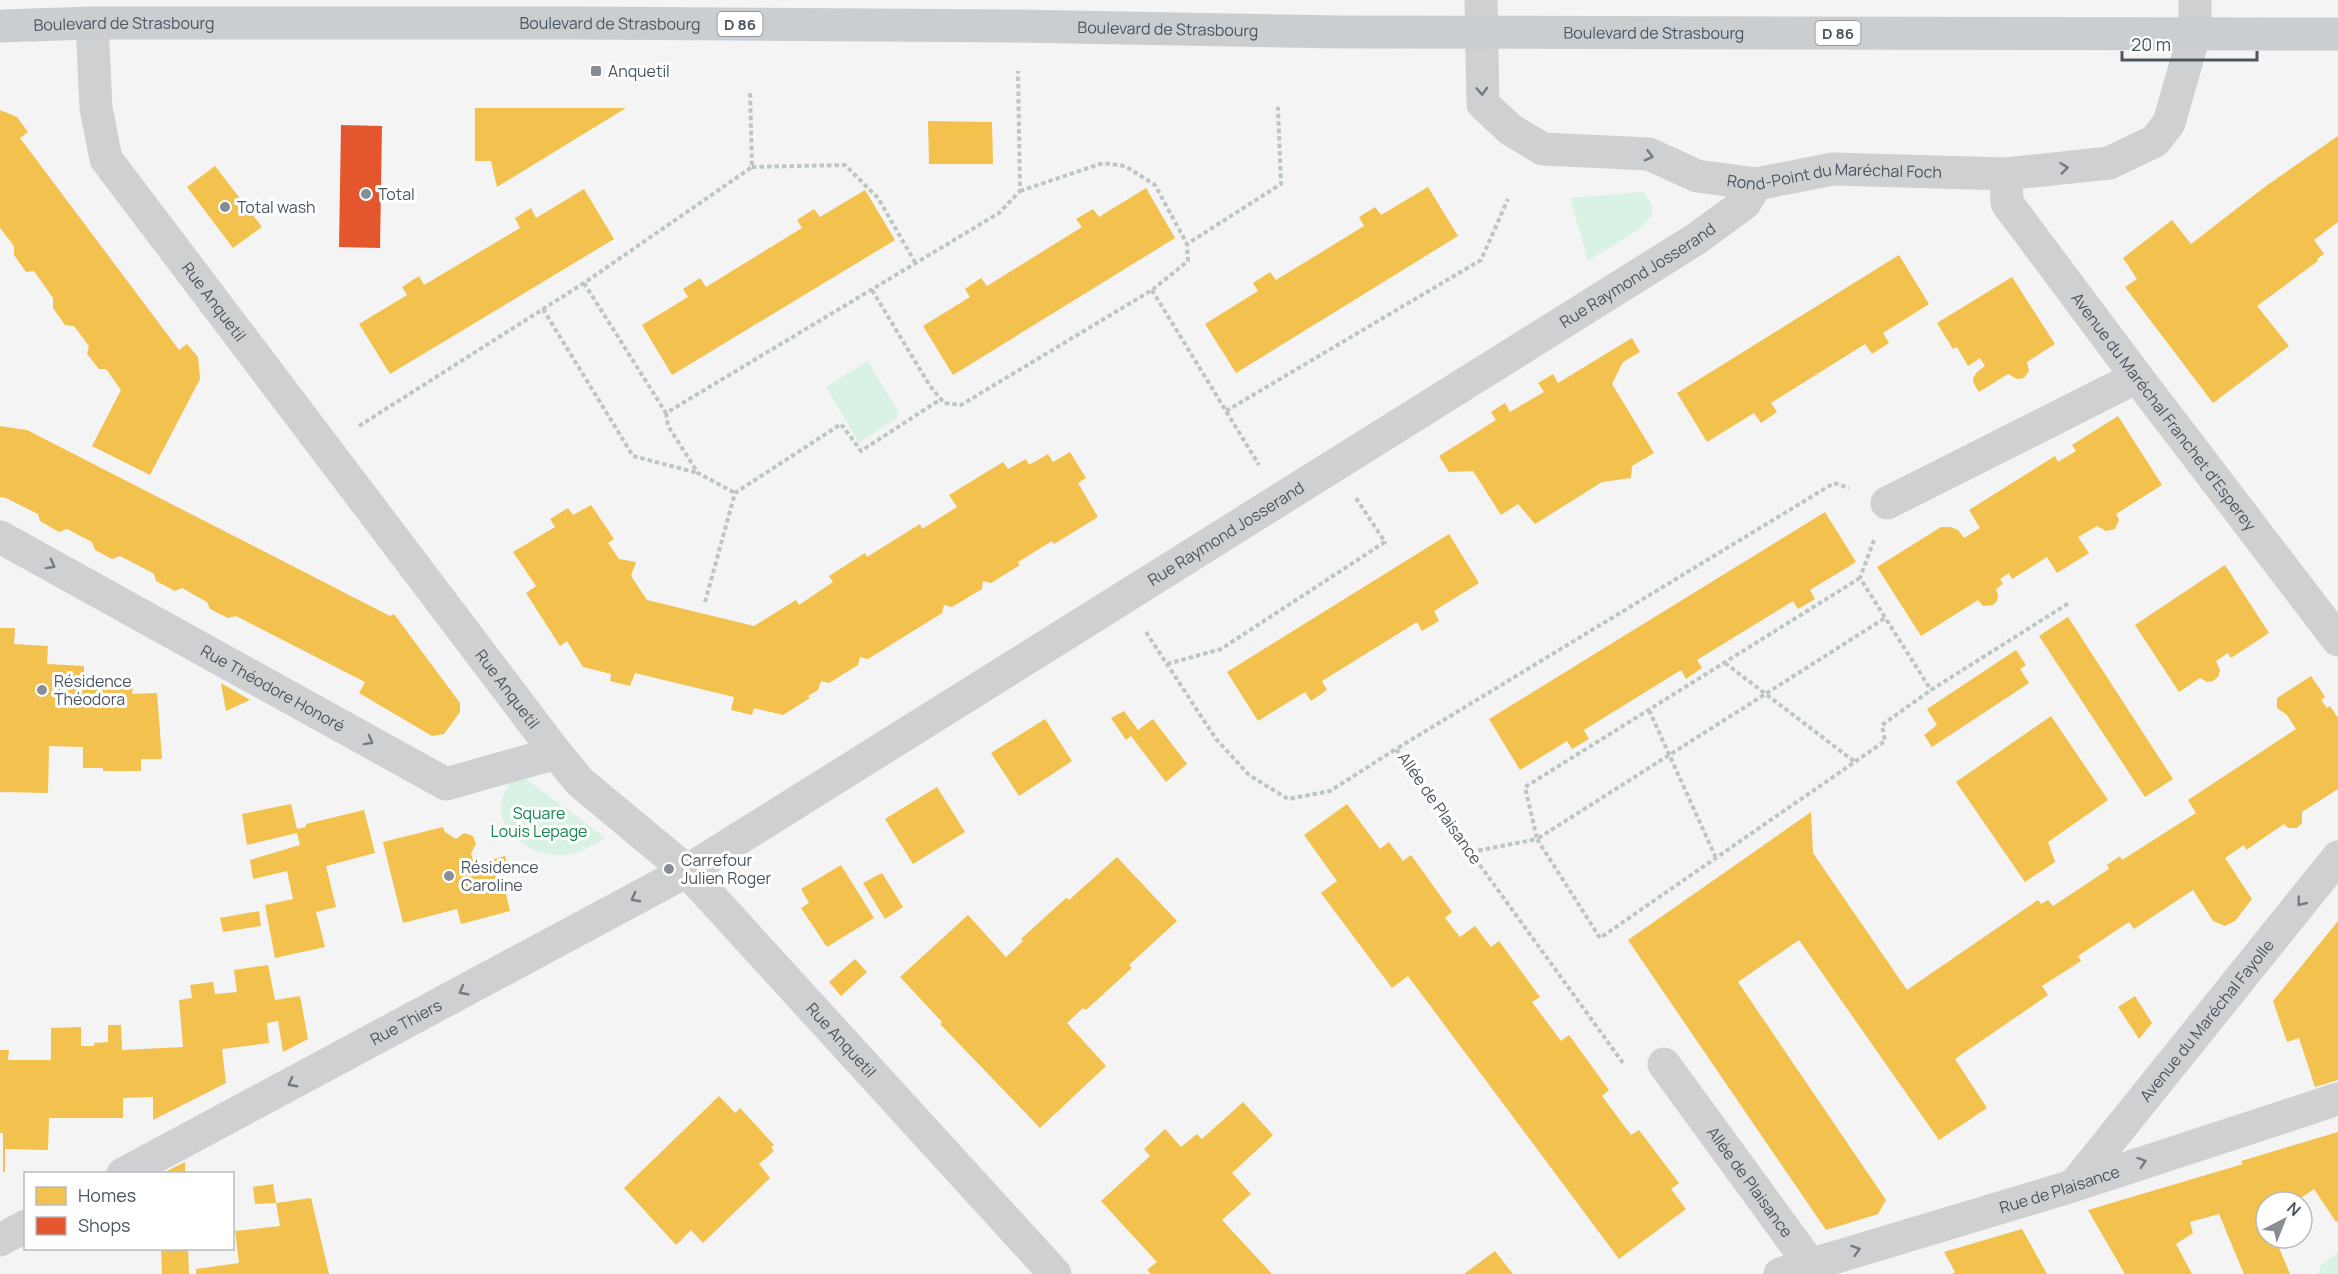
<svg xmlns="http://www.w3.org/2000/svg" width="2338" height="1274" font-family="Manrope,sans-serif">
<style>
.green{fill:#d9f2e3}
.homes{fill:#f2c14e}
.shops{fill:#e4572e}
.lines{fill:none;stroke-linecap:round;stroke-linejoin:round}
.path{stroke:#bcc7c4;stroke-width:4;stroke-dasharray:4.5 3;stroke-linecap:butt}
.minor{stroke:#ced0d2;stroke-width:33}
.major{stroke:#caced1;stroke-width:33}
.oneway{stroke:#727b83}
.poi-dot{fill:#868d94;stroke:#fff;stroke-width:2}
.labels{text-anchor:middle;dominant-baseline:central;stroke-width:6;stroke-linejoin:round;paint-order:stroke}
.shield{fill:#fff;stroke:#808990;stroke-width:1.5}
.shield-label{font-size:15px;font-weight:bold;fill:#4a5661}
.street-label{font-size:16px;fill:#4a5661;stroke:#fff}
.poi-label{font-size:16px;fill:#4a5661;stroke:#fff;text-anchor:start}
.park-label{font-size:16px;fill:#17864f;stroke:#fff}
</style>
<rect width="100%" height="100%" fill="#f4f4f4"/>
<path class="green" d="M 1643,192 C 1648,198 1654,205 1652,213 C 1649,227 1601,252 1588,261 L 1570,198 Z
M 868,361 L 898,411 L 897,418 L 859,443 L 826,387 Z
M 518,773 L 606,838 C 592,846 575,856 558,855 C 511,852 480,811 518,773 Z
M 2338,1252 L 2338,1274 L 2318,1274 L 2321,1265 Z"/>
<path class="homes" d="M 475,108 L 626,108 L 497,187 L 491,161 L 475,161 Z
M 0,110 L 17,117 L 28,132 L 20,138 L 179,350 L 187,344 L 198,357 L 200,379 L 150,475 L 92,446 L 121,390 L 106,369 L 99,369 L 87,354 L 89,346 L 74,326 L 65,325 L 53,308 L 53,298 L 34,271 L 26,272 L 14,255 L 14,246 L 0,228 Z
M 928,121 L 992,122 L 993,164 L 929,164 Z
M 2338,136 L 2338,222 L 2314,240 L 2324,254 L 2317,259 L 2318,261 L 2257,306 L 2289,346 L 2213,403 L 2125,287 L 2137,279 L 2123,258 L 2172,220 L 2191,244 L 2266,186 Z
M 215,166 L 262,227 L 233,248 L 187,187 Z
M 1428,187 L 1458,236 L 1236,373 L 1205,324 L 1258,291 L 1253,283 L 1270,272 L 1276,280 L 1364,226 L 1359,217 L 1375,207 L 1381,215 Z
M 1146,188 L 1175,238 L 953,375 L 923,326 L 970,297 L 965,289 L 981,278 L 987,286 L 1082,227 L 1076,219 L 1093,209 L 1099,217 Z
M 584,189 L 614,239 L 390,374 L 359,324 L 407,295 L 402,287 L 419,276 L 424,285 L 520,228 L 515,218 L 531,208 L 536,218 Z
M 865,190 L 895,240 L 672,375 L 642,325 L 688,297 L 683,289 L 700,278 L 706,287 L 802,228 L 797,220 L 814,209 L 820,217 Z
M 1899,255 L 1929,304 L 1883,333 L 1889,343 L 1872,354 L 1865,344 L 1771,403 L 1777,412 L 1761,423 L 1754,413 L 1707,442 L 1677,393 Z
M 2012,277 L 2055,344 L 2027,362 L 2029,371 L 2024,378 L 2017,379 L 2008,374 L 1979,392 L 1974,384 L 1973,378 L 1977,372 L 1985,366 L 1980,358 L 1968,366 L 1957,347 L 1953,349 L 1937,323 Z
M 1632,338 L 1640,352 L 1623,362 L 1612,384 L 1654,453 L 1632,466 L 1631,478 L 1602,482 L 1535,524 L 1518,504 L 1501,515 L 1473,471 L 1449,472 L 1439,456 L 1496,420 L 1491,412 L 1505,403 L 1510,412 L 1544,392 L 1538,383 L 1553,374 L 1558,383 Z
M 2118,416 L 2162,485 L 2116,514 L 2119,520 L 2115,529 L 2106,531 L 2097,526 L 2078,537 L 2089,553 L 2057,573 L 2047,557 L 2012,579 L 2009,573 L 2000,579 L 2003,584 L 1996,589 L 1998,595 L 1997,601 L 1993,605 L 1983,606 L 1978,600 L 1921,636 L 1877,567 L 1941,527 L 1950,527 L 1958,530 L 1964,538 L 1980,528 L 1969,510 L 2055,456 L 2058,462 L 2076,451 L 2072,445 Z
M 0,426 L 27,430 L 390,616 L 394,614 L 460,703 L 460,712 L 444,734 L 432,736 L 359,693 L 365,682 L 236,616 L 228,618 L 210,609 L 207,602 L 182,588 L 175,591 L 156,581 L 154,574 L 151,572 L 120,556 L 112,559 L 95,550 L 92,542 L 67,529 L 59,532 L 40,521 L 38,514 L 6,498 L 0,497 Z
M 1070,452 L 1086,478 L 1078,483 L 1098,517 L 1054,544 L 1052,541 L 1018,562 L 1020,565 L 991,583 L 983,581 L 982,589 L 952,607 L 944,605 L 942,613 L 868,659 L 860,657 L 858,665 L 829,683 L 821,681 L 818,690 L 808,696 L 810,698 L 783,715 L 754,708 L 752,715 L 731,710 L 734,697 L 635,673 L 630,686 L 610,681 L 611,674 L 583,667 L 567,641 L 560,646 L 526,593 L 536,586 L 513,552 L 555,527 L 550,519 L 568,508 L 573,515 L 591,505 L 614,539 L 608,543 L 619,559 L 636,562 L 631,576 L 647,600 L 754,626 L 796,600 L 799,605 L 833,582 L 829,576 L 865,553 L 867,557 L 920,524 L 922,529 L 957,507 L 949,495 L 1003,462 L 1008,469 L 1026,459 L 1029,465 L 1048,454 L 1053,462 Z
M 1825,512 L 1856,562 L 1810,590 L 1815,599 L 1798,609 L 1793,601 L 1697,660 L 1702,668 L 1686,679 L 1681,670 L 1584,730 L 1589,739 L 1572,749 L 1567,741 L 1520,770 L 1489,719 Z
M 1449,534 L 1479,583 L 1434,611 L 1439,621 L 1422,631 L 1417,622 L 1322,681 L 1327,690 L 1311,701 L 1305,692 L 1258,721 L 1227,672 Z
M 2225,565 L 2269,633 L 2231,658 L 2228,653 L 2216,661 L 2220,670 L 2218,677 L 2213,681 L 2207,682 L 2200,678 L 2179,692 L 2135,625 Z
M 2068,617 L 2173,779 L 2145,797 L 2039,636 Z
M 0,628 L 15,628 L 14,644 L 48,646 L 47,664 L 84,666 L 84,686 L 133,684 L 132,694 L 157,693 L 162,759 L 141,759 L 141,771 L 103,771 L 103,768 L 83,768 L 83,747 L 49,746 L 48,793 L 0,792 Z
M 2016,650 L 2026,665 L 2020,669 L 2029,683 L 1932,747 L 1924,735 L 1937,725 L 1927,709 Z
M 2311,676 L 2325,697 L 2321,700 L 2327,708 L 2330,706 L 2338,718 L 2338,789 L 2302,812 L 2302,823 L 2297,828 L 2288,828 L 2284,824 L 2246,850 L 2244,845 L 2225,858 L 2252,899 L 2235,921 L 2225,926 L 2213,921 L 2193,890 L 2134,929 L 2129,922 L 2078,956 L 2081,961 L 2042,986 L 2048,995 L 1955,1059 L 1987,1108 L 1939,1140 L 1799,940 L 1738,982 L 1886,1200 L 1878,1214 L 1826,1230 L 1628,940 L 1811,812 L 1813,853 L 1907,990 L 2038,900 L 2041,904 L 2048,900 L 2053,906 L 2109,869 L 2107,865 L 2120,856 L 2122,860 L 2196,813 L 2188,800 L 2296,729 L 2287,715 L 2277,708 L 2277,698 Z
M 221,683 L 250,700 L 226,711 Z
M 1124,711 L 1138,730 L 1153,719 L 1187,764 L 1166,782 L 1131,736 L 1126,740 L 1111,718 Z
M 2051,716 L 2108,800 L 2048,842 L 2055,862 L 2025,882 L 1956,782 Z
M 1045,719 L 1072,761 L 1019,796 L 991,753 Z
M 937,787 L 965,832 L 913,864 L 885,819 Z
M 291,804 L 297,829 L 306,827 L 306,824 L 364,810 L 375,853 L 326,866 L 336,907 L 316,912 L 325,947 L 275,958 L 265,905 L 293,899 L 287,871 L 253,879 L 250,860 L 300,845 L 297,833 L 247,845 L 242,814 Z
M 1347,804 L 1380,849 L 1389,842 L 1403,861 L 1411,855 L 1452,912 L 1445,918 L 1460,937 L 1475,926 L 1491,947 L 1499,941 L 1540,997 L 1532,1002 L 1561,1041 L 1569,1035 L 1609,1090 L 1602,1096 L 1631,1135 L 1639,1130 L 1679,1183 L 1671,1189 L 1686,1209 L 1619,1259 L 1408,976 L 1392,988 L 1321,893 L 1337,881 L 1304,835 Z
M 443,827 L 445,832 L 456,839 L 464,833 L 473,836 L 476,844 L 471,853 L 474,864 L 505,856 L 510,874 L 502,877 L 510,911 L 461,924 L 457,909 L 403,923 L 383,842 Z
M 1117,857 L 1177,921 L 1129,965 L 1132,968 L 1086,1010 L 1083,1008 L 1067,1023 L 1106,1066 L 1040,1128 L 940,1024 L 942,1022 L 900,977 L 968,915 L 1006,957 L 1023,941 L 1021,939 L 1066,898 L 1069,900 Z
M 841,865 L 874,918 L 827,947 L 801,908 L 809,903 L 801,889 Z
M 882,873 L 903,907 L 885,919 L 863,883 Z
M 259,911 L 261,926 L 223,932 L 220,918 Z
M 2338,921 L 2338,1080 L 2315,1087 L 2299,1038 L 2287,1042 L 2273,1001 Z
M 855,959 L 867,972 L 841,996 L 829,982 Z
M 268,965 L 275,1000 L 300,996 L 308,1039 L 283,1052 L 278,1021 L 267,1023 L 269,1043 L 222,1049 L 226,1083 L 153,1120 L 153,1097 L 123,1098 L 123,1118 L 49,1118 L 48,1150 L 5,1149 L 5,1172 L 3,1172 L 3,1133 L 0,1133 L 0,1050 L 9,1050 L 8,1060 L 51,1060 L 51,1028 L 81,1027 L 81,1046 L 94,1046 L 94,1043 L 108,1042 L 108,1025 L 121,1025 L 122,1050 L 183,1047 L 179,1000 L 192,998 L 190,985 L 213,982 L 215,994 L 237,992 L 234,970 Z
M 2135,996 L 2152,1023 L 2139,1039 L 2118,1007 Z
M 719,1096 L 735,1113 L 740,1108 L 774,1145 L 771,1147 L 774,1151 L 759,1164 L 770,1178 L 703,1243 L 691,1230 L 676,1245 L 624,1188 Z
M 1243,1102 L 1273,1135 L 1232,1173 L 1251,1194 L 1222,1220 L 1272,1274 L 1151,1274 L 1147,1270 L 1157,1262 L 1101,1201 L 1150,1156 L 1144,1149 L 1165,1129 L 1181,1147 L 1197,1134 L 1202,1139 Z
M 2338,1132 L 2338,1221 L 2336,1222 L 2314,1189 L 2295,1202 L 2266,1202 L 2266,1238 L 2275,1238 L 2290,1274 L 2244,1274 L 2219,1214 L 2190,1222 L 2193,1233 L 2176,1244 L 2192,1274 L 2125,1274 L 2088,1210 L 2243,1164 L 2241,1161 Z
M 185,1162 L 185,1173 L 163,1173 Z
M 273,1184 L 276,1203 L 311,1198 L 329,1274 L 196,1274 L 196,1269 L 239,1263 L 235,1231 L 280,1226 L 276,1203 L 255,1204 L 253,1187 Z
M 2022,1229 L 2047,1274 L 1952,1274 L 1955,1272 L 1944,1252 Z
M 161,1248 L 188,1248 L 189,1274 L 162,1274 Z
M 1495,1251 L 1513,1274 L 1464,1274 Z"/>
<path class="shops" d="M 341,125 L 382,126 L 380,248 L 339,247 Z"/>
<g class="lines">
<path class="path" d="M 752,167 L 845,165 L 878,198 L 916,264
M 1020,191 L 1103,163 L 1125,166 L 1155,185 L 1187,244
M 584,283 L 666,413 L 999,213 L 1020,191 L 1018,71
M 872,290 L 930,386 L 944,403 L 961,405 L 1152,290 L 1188,261 L 1187,244 L 1281,184 L 1278,107
M 1152,290 L 1259,465
M 543,309 L 633,456 L 698,473
M 1226,411 L 1481,260 L 1508,199
M 666,413 L 668,426 L 698,473 L 735,493
M 359,426 L 584,283 L 752,167 L 750,90
M 1874,540 L 1860,578 L 1931,690
M 1860,578 L 1525,787 L 1537,839 L 1885,618
M 705,602 L 735,493 L 841,424 L 861,451 L 941,399
M 1146,632 L 1216,739 L 1249,775 L 1288,799 L 1330,791 L 1396,749
M 1725,663 L 1855,762
M 1167,664 L 1221,649 L 1385,542 L 1356,498
M 1649,710 L 1716,858
M 1471,852 L 1537,839 L 1600,938 L 1885,741 L 1882,725 L 1931,690 L 2069,603
M 1623,1063 L 1396,749 L 1834,483 L 1849,488"/>
<g class="minor">
<path id="s1" d="M 1481,0 L 1483,104 L 1511,130 L 1543,149 L 1649,154 L 1697,176 L 1756,184 L 1833,169 L 2006,174 L 2109,163 L 2155,141 L 2169,123 L 2195,32 L 2195,0"/>
<path id="s2" d="M 92,23 L 96,108 L 106,159 L 556,753 L 580,782 L 687,871 L 1055,1274"/>
<path id="s3" d="M 2006,174 L 2007,203 L 2137,377 L 2338,640"/>
<path d="M 1887,503 L 2137,377"/>
<path id="s4" d="M 0,537 L 446,784 L 556,753"/>
<path id="s5" d="M 1664,1064 L 1810,1264"/>
<path id="s6" d="M 123,1174 L 687,871 L 1696,239 L 1745,203 L 1756,184"/>
<path id="s7" d="M 2075,1184 L 2338,857"/>
<path d="M 0,1240 L 26,1226"/>
<path id="s8" d="M 1780,1274 L 2066,1188 L 2338,1099"/>
</g>
<path class="major" id="s9" d="M 0,26 L 92,23 L 579,23 L 1017,26 L 1341,32 L 2338,34"/>
</g>
<defs><path id="oneway-chevron" d="M-2-3.5L2.5 0L-2 3.5" fill="none" stroke-width="1.6" stroke-linecap="round" stroke-linejoin="round" transform="scale(1.5)"/></defs>
<g class="oneway">
<use href="#oneway-chevron" transform="translate(1482 91) rotate(88)"/>
<use href="#oneway-chevron" transform="translate(1649 156) rotate(15)"/>
<use href="#oneway-chevron" transform="translate(2064 168) rotate(-6)"/>
<use href="#oneway-chevron" transform="translate(51 565) rotate(29)"/>
<use href="#oneway-chevron" transform="translate(369 741) rotate(29)"/>
<use href="#oneway-chevron" transform="translate(635 898) rotate(152)"/>
<use href="#oneway-chevron" transform="translate(2301 902) rotate(129)"/>
<use href="#oneway-chevron" transform="translate(463 991) rotate(152)"/>
<use href="#oneway-chevron" transform="translate(292 1083) rotate(152)"/>
<use href="#oneway-chevron" transform="translate(2142 1162) rotate(-18)"/>
<use href="#oneway-chevron" transform="translate(1856 1250) rotate(-17)"/>
</g>
<g class="poi-dot">
<rect x="590" y="65" width="12" height="12" rx="3"/>
<circle cx="366" cy="194" r="6"/>
<circle cx="225" cy="207" r="6"/>
<circle cx="42" cy="690" r="6"/>
<circle cx="669" cy="869" r="6"/>
<circle cx="449" cy="876" r="6"/>
</g>
<g class="labels">
<g class="shield">
<rect x="717.5" y="12" width="45" height="24" rx="4.5"/>
<rect x="1815.5" y="21" width="45" height="24" rx="4.5"/>
</g>
<g class="shield-label">
<text x="740" y="24">D 86</text>
<text x="1838" y="33">D 86</text>
</g>
<g class="street-label">
<text stroke="none"><textPath href="#s9" startOffset="124">Boulevard de Strasbourg</textPath></text>
<text stroke="none"><textPath href="#s9" startOffset="610">Boulevard de Strasbourg</textPath></text>
<text stroke="none"><textPath href="#s9" startOffset="1168">Boulevard de Strasbourg</textPath></text>
<text stroke="none"><textPath href="#s9" startOffset="1654">Boulevard de Strasbourg</textPath></text>
<text stroke="none"><textPath href="#s1" startOffset="477">Rond-Point du Maréchal Foch</textPath></text>
<text stroke="none"><textPath href="#s6" startOffset="1762">Rue Raymond Josserand</textPath></text>
<text stroke="none"><textPath href="#s2" startOffset="316">Rue Anquetil</textPath></text>
<text stroke="none"><textPath href="#s3" startOffset="290">Avenue du Maréchal Franchet d'Esperey</textPath></text>
<text stroke="none"><textPath href="#s6" startOffset="1276">Rue Raymond Josserand</textPath></text>
<text stroke="none"><textPath href="#s4" startOffset="312">Rue Théodore Honoré</textPath></text>
<text stroke="none"><textPath href="#s2" startOffset="802">Rue Anquetil</textPath></text>
<text transform="translate(1440 808) rotate(55)">Allée de Plaisance</text>
<text stroke="none"><textPath href="#s7" startOffset="210">Avenue du Maréchal Fayolle</textPath></text>
<text stroke="none"><textPath href="#s6" startOffset="321">Rue Thiers</textPath></text>
<text stroke="none"><textPath href="#s2" startOffset="1288">Rue Anquetil</textPath></text>
<text stroke="none"><textPath href="#s5" startOffset="146">Allée de Plaisance</textPath></text>
<text stroke="none"><textPath href="#s8" startOffset="292">Rue de Plaisance</textPath></text>
</g>
<g class="poi-label">
<text x="608" y="71">Anquetil</text>
<text x="378" y="194">Total</text>
<text x="237" y="207">Total wash</text>
<text x="54" y="681">Résidence<tspan x="54" dy="18">Théodora</tspan></text>
<text x="681" y="860">Carrefour<tspan x="681" dy="18">Julien Roger</tspan></text>
<text x="461" y="867">Résidence<tspan x="461" dy="18">Caroline</tspan></text>
</g>
<g class="park-label">
<text x="539" y="813">Square<tspan x="539" dy="18">Louis Lepage</tspan></text>
</g>
</g>
<rect x="24" y="1172" width="210" height="78" fill="#ffffff" stroke="#b7bbc0" stroke-width="1.5"/>
<rect x="36" y="1187" width="30" height="18" fill="#f2c14e" stroke="#b7bbc0" stroke-width="1.5"/>
<text x="78" y="1202" font-size="18" fill="#4a5661">Homes</text>
<rect x="36" y="1217" width="30" height="18" fill="#e4572e" stroke="#b7bbc0" stroke-width="1.5"/>
<text x="78" y="1232" font-size="18" fill="#4a5661">Shops</text>
<g transform="translate(2284 1220) rotate(42)"><circle r="28" fill="#ffffff" stroke="#b7bbc0" stroke-width="1.5"/>
<path d="M0-4.5L10 22L0 15L-10 22Z" fill="#868d94"/>
<text y="-9" font-size="16" font-weight="bold" text-anchor="middle" fill="#4a5661">N</text>
</g>
<path d="M2122 51v9h135v-9" fill="none" stroke="#4a5661" stroke-width="3"/>
<text x="2131" y="51" font-size="18" fill="#4a5661" stroke="#ffffff" stroke-width="4.5" paint-order="stroke">20 m</text>
</svg>
